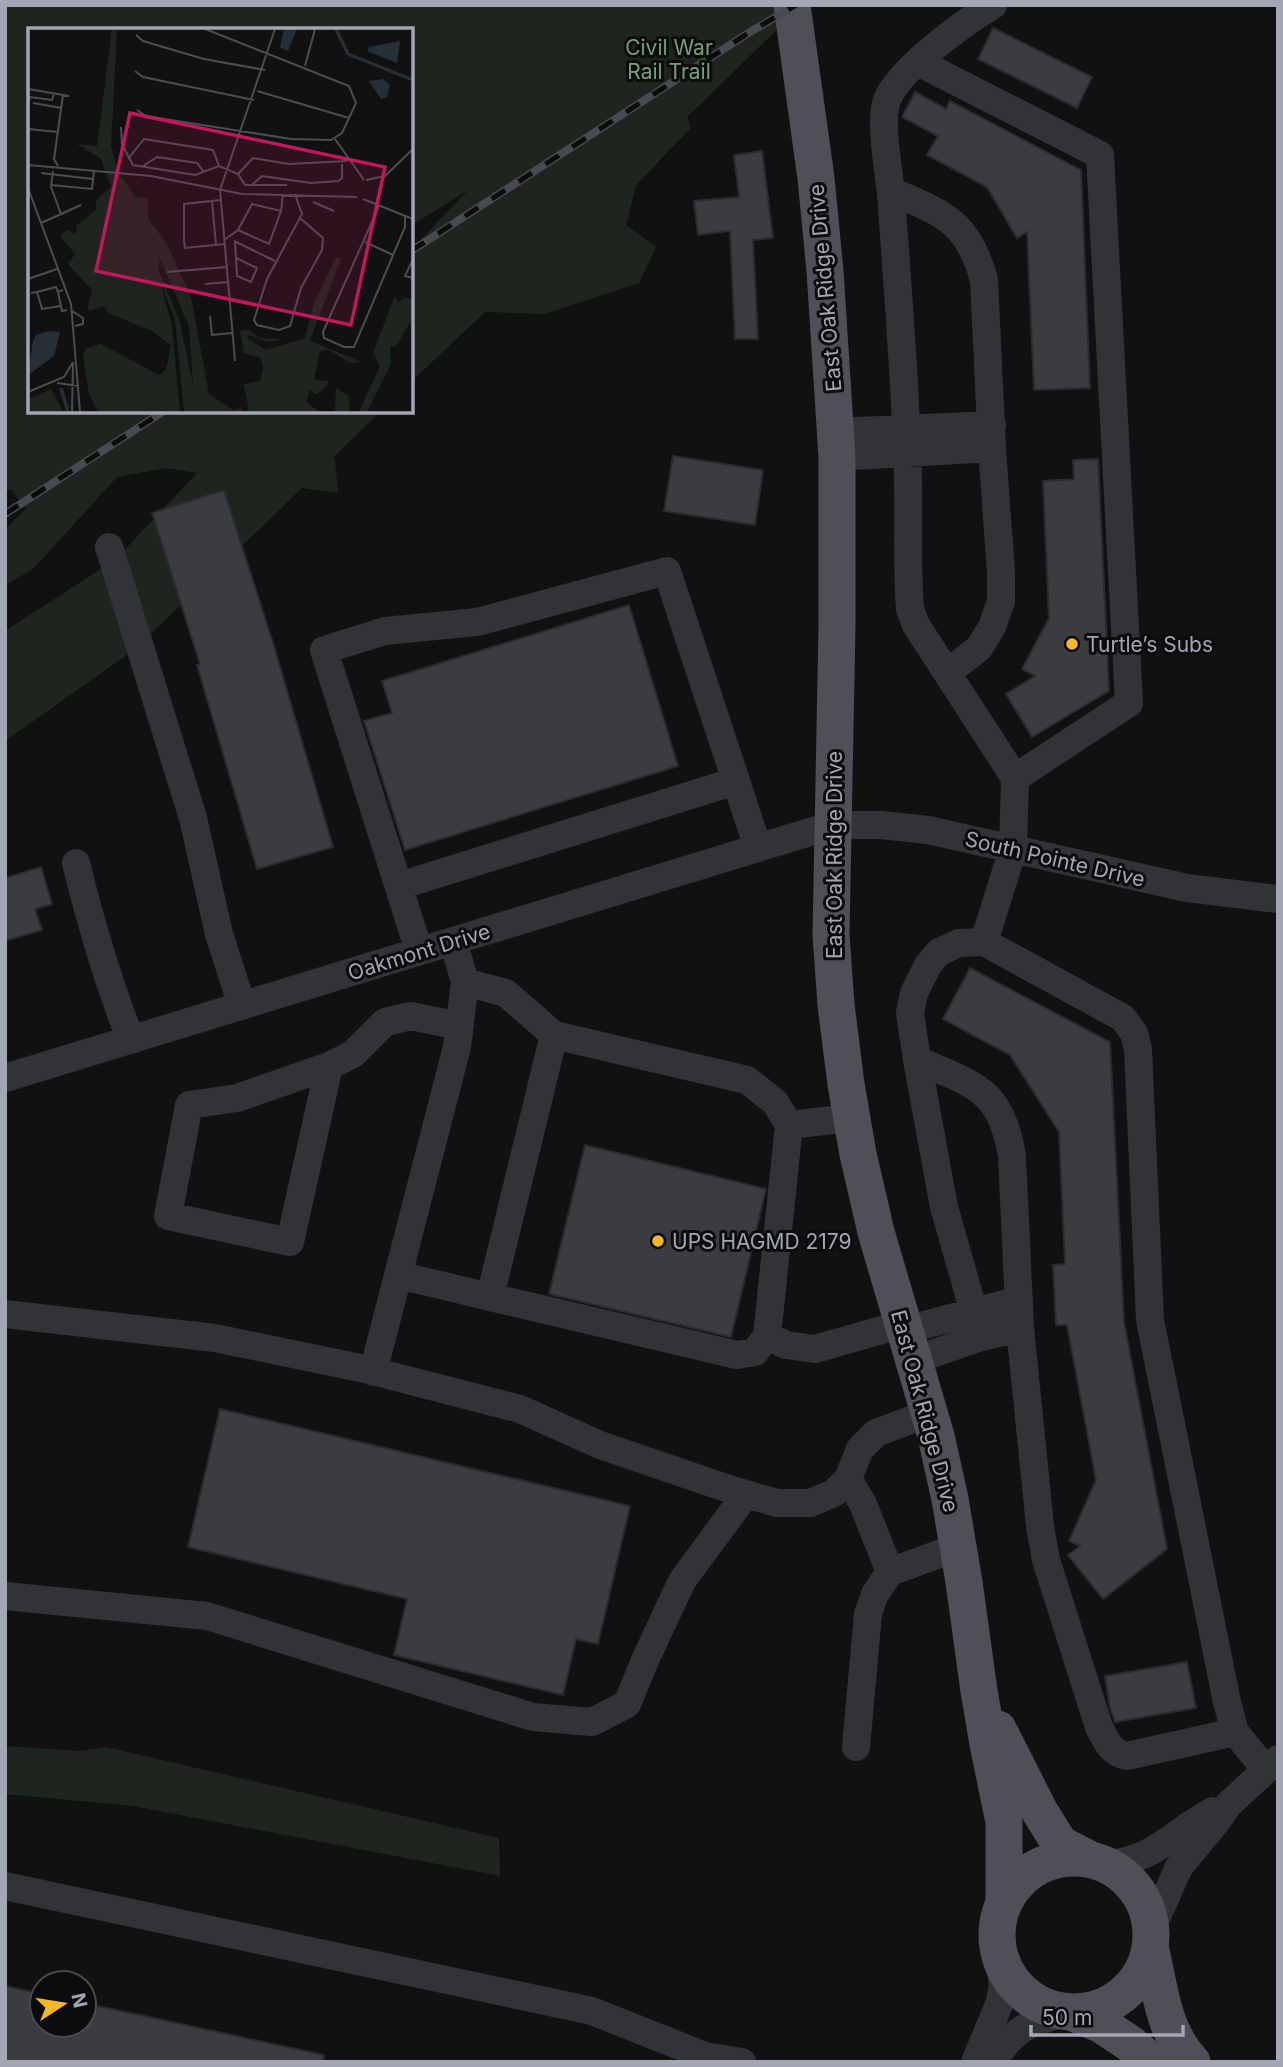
<svg xmlns="http://www.w3.org/2000/svg" width="1283" height="2067" font-family="Inter,sans-serif">
<style>
.green{fill:#1d251e}
.building{fill:#3b3c40;stroke:#2b2b2f;stroke-width:2}
.lines{fill:none;stroke-linecap:round;stroke-linejoin:round}
.minor{stroke:#323337;stroke-width:28}
.major{stroke:#4e4f57;stroke-width:37}
.rail-casing{stroke:#494a51;stroke-width:8}
.rail{stroke:#0c0c0d;stroke-width:5;stroke-dasharray:16;stroke-linecap:butt}
.poi-dot{fill:#f4b727;stroke:#0c0c0d;stroke-width:2.5}
.labels{text-anchor:middle;dominant-baseline:central;stroke-width:6;stroke-linejoin:round;paint-order:stroke}
.park-label{font-size:21px;fill:#789f7c;stroke:#0c0c0d}
.street-label{font-size:21px;fill:#a2a7b3;stroke:#0c0c0d}
.poi-label{font-size:21px;fill:#a2a7b3;stroke:#0c0c0d;text-anchor:start}
.inset-river{fill:none;stroke:#272f36;stroke-width:3.5}
.inset-road{fill:none;stroke:#4b4d52;stroke-width:2}
.view{fill:#c2185b;fill-opacity:0.15;stroke:#c2185b;stroke-width:3.5}
.inset-edge{fill:none;stroke:#a2a7b3;stroke-width:3.5}
</style>
<rect width="100%" height="100%" fill="#111112"/>
<path class="green" d="M 5,5 L 810,5 L 792,15 L 687,117 L 691,128 L 636,185 L 626,225 L 656,247 L 639,283 L 544,314 L 485,312 L 411,382 L 411,250 L 468,190 L 411,226 L 411,30 L 30,30 L 30,411 L 381,411 L 333,458 L 335,460 L 338,493 L 302,488 L 134,650 L 5,741 L 5,631 L 115,560 L 197,473 L 166,468 L 117,477 L 33,569 L 5,585 L 5,529 L 26,509 L 11,489 L 5,491 Z
M 5,1746 L 81,1751 L 106,1747 L 499,1838 L 500,1876 L 133,1806 L 5,1794 Z"/>
<path class="building" d="M 993,28 L 1092,77 L 1077,108 L 978,59 Z
M 915,92 L 946,109 L 950,101 L 1081,170 L 1090,388 L 1034,390 L 1027,232 L 1017,238 L 987,187 L 927,155 L 938,136 L 902,117 Z
M 762,151 L 773,238 L 753,240 L 758,339 L 735,339 L 730,231 L 698,235 L 694,201 L 739,197 L 734,155 Z
M 673,456 L 763,470 L 755,525 L 664,511 Z
M 1098,459 L 1109,691 L 1032,737 L 1006,694 L 1035,676 L 1022,669 L 1049,618 L 1043,481 L 1074,479 L 1073,460 Z
M 224,490 L 273,643 L 333,847 L 257,869 L 197,665 L 200,664 L 152,513 Z
M 629,605 L 678,766 L 405,850 L 364,721 L 392,713 L 382,681 Z
M 41,867 L 52,904 L 35,909 L 42,930 L 5,941 L 5,878 Z
M 970,968 L 1110,1042 L 1124,1322 L 1167,1549 L 1103,1599 L 1068,1555 L 1080,1546 L 1069,1541 L 1096,1480 L 1067,1325 L 1056,1325 L 1053,1265 L 1065,1264 L 1059,1132 L 1010,1055 L 943,1019 Z
M 585,1145 L 766,1189 L 731,1337 L 549,1294 Z
M 220,1409 L 630,1506 L 598,1644 L 576,1639 L 563,1695 L 394,1655 L 407,1599 L 188,1547 Z
M 1187,1662 L 1196,1708 L 1115,1722 L 1110,1708 L 1105,1676 Z
M 5,1986 L 42,1994 L 42,2025 L 84,2025 L 84,2003 L 324,2055 L 323,2062 L 5,2062 Z"/>
<g class="lines">
<path class="minor" d="M 918,62 L 1100,155 L 1129,703 L 1015,778
M 891,191 C 944,214 968,221 984,280 L 992,448 L 1001,572 L 1001,601 L 992,627 L 979,648 L 947,673
M 836,432 L 992,425
M 837,457 L 992,448
M 109,547 L 193,818 L 219,934 L 242,1006
M 76,863 C 91,924 108,982 131,1040
M 399,886 L 736,781
M 453,941 L 465,982 L 506,993 L 554,1035 L 747,1080 L 775,1102 L 789,1125 L 767,1336 L 786,1345 L 815,1349 L 903,1324
M 984,942 L 1123,1018 L 1134,1033 L 1138,1049 L 1150,1320 L 1227,1702 L 1235,1732 L 1266,1770
M 419,951 L 324,650 L 385,631 L 477,622 L 667,571 L 758,848
M 554,1035 L 490,1297 L 737,1355 L 755,1352 L 767,1336
M 917,1060 C 974,1085 1001,1088 1012,1156 L 1020,1328 L 1040,1526 L 1046,1560 L 1099,1727 C 1106,1741 1111,1753 1127,1756 L 1235,1732
M 329,1066 L 290,1242 L 168,1216 L 189,1105 L 237,1098 L 329,1066 L 353,1054 L 385,1022 L 411,1016 L 459,1026
M 5,1078 L 833,825 L 881,825 L 928,830 L 1187,888 L 1278,899
M 789,1125 L 851,1118
M 398,1275 L 490,1297
M 5,1314 L 215,1338 L 365,1369 L 520,1409 L 600,1445 L 732,1490 L 777,1503 L 810,1503 L 834,1493 L 848,1479 L 860,1449 L 876,1433 L 929,1413
M 905,1330 L 1019,1300
M 981,1337 L 944,1207 L 917,1060 L 910,1013 L 914,993 L 928,965 L 939,952 L 959,943 L 984,942 L 1013,849 L 1015,778 L 916,625 L 910,609 C 906,556 910,503 907,449 C 904,364 897,279 891,195 C 889,169 879,122 887,100 C 899,69 965,22 993,5
M 914,1360 L 981,1337 L 1020,1328
M 373,1372 L 457,1047 L 465,982
M 848,1479 L 863,1504 L 890,1572 L 958,1547
M 5,1596 L 207,1616 L 533,1717 L 592,1722 L 627,1704 L 646,1658 L 682,1581 L 746,1494
M 856,1747 L 868,1614 L 875,1594 L 890,1572
M 1103,1864 C 1154,1862 1171,1833 1213,1811
M 5,1886 L 592,2011 L 705,2056 L 742,2062
M 1151,1930 L 1179,1867 L 1217,1821 L 1229,1804 L 1278,1759
M 975,2062 L 1000,2002 L 1003,1985 L 998,1952
M 992,2062 C 1018,2025 1026,2025 1067,2012"/>
<path class="major" d="M 792,5 L 816,178 L 825,271 L 837,457 L 837,626 L 831,935 L 836,1005 L 846,1084 L 858,1154 L 876,1232 L 936,1436 L 950,1499 L 964,1582 L 979,1691 L 989,1749 L 1004,1822 L 1004,1902
M 998,1729 L 1040,1812 L 1060,1844 L 1089,1859
M997 1935a77 77 0 1 1 154 0a77 77 0 1 1-154 0Z
M 1150,1947 C 1160,1987 1162,2030 1192,2062
M 1073,2013 L 1102,2025 L 1132,2045 L 1152,2062"/>
<g class="rail-casing">
<path id="rail" d="M 411,251 L 750,32 L 796,5
M 5,514 L 164,411"/>
</g>
<use href="#rail" class="rail"/>
</g>
<g class="poi-dot">
<circle cx="1072" cy="644" r="7"/>
<circle cx="658" cy="1241" r="7"/>
</g>
<g class="labels">
<g class="park-label">
<text x="669" y="47">Civil War<tspan x="669" dy="24">Rail Trail</tspan></text>
</g>
<g class="street-label">
<text transform="translate(825 288) rotate(-95)">East Oak Ridge Drive</text>
<text transform="translate(834 855) rotate(-90)">East Oak Ridge Drive</text>
<text transform="translate(1055 859) rotate(13)">South Pointe Drive</text>
<text transform="translate(419 952) rotate(-17)">Oakmont Drive</text>
<text transform="translate(925 1411) rotate(75)">East Oak Ridge Drive</text>
</g>
<g class="poi-label">
<text x="1086" y="644">Turtle’s Subs</text>
<text x="672" y="1241">UPS HAGMD 2179</text>
</g>
</g>
<g transform="translate(28 28)">
<rect width="385" height="385" fill="#111112"/>
<path d="M 84,1 L 89,1 L 83,119 L 91,146 L 108,169 L 120,171 L 120,191 L 138,214 L 163,269 L 181,366 L 205,382 L 214,380 L 214,384 L 156,384 L 147,292 L 132,253 L 144,298 L 152,384 L 70,384 L 61,366 L 55,327 L 59,320 L 73,316 L 131,347 L 138,342 L 143,317 L 124,303 L 80,285 L 75,278 L 62,283 L 59,280 L 64,262 L 40,236 L 47,226 L 32,208 L 39,202 L 48,206 L 49,197 L 68,182 L 68,172 L 83,159 L 73,131 L 49,116 L 69,118 ZM 132,231 L 161,298 L 165,357 L 152,294 L 130,241 ZM 308,229 L 313,230 L 282,313 L 334,334 L 322,335 L 301,322 L 292,323 L 286,352 L 300,353 L 299,358 L 288,367 L 282,361 L 278,374 L 292,384 L 221,384 L 216,356 L 232,353 L 235,339 L 233,330 L 216,325 L 212,303 L 221,302 L 231,310 L 256,311 L 238,314 L 222,307 L 219,310 L 238,322 L 277,310 L 286,275 ZM 367,267 L 370,275 L 376,269 L 385,272 L 385,290 L 368,318 L 362,319 L 363,336 L 339,384 L 331,384 L 352,338 L 345,325 ZM 308,360 L 320,368 L 322,384 L 307,384 ZM 23,361 L 35,384 L 0,384 L 0,371 Z" fill="#1d251e" fill-rule="evenodd"/>
<path d="M 256,1 L 269,1 L 260,23 L 252,19 ZM 372,13 L 369,35 L 339,23 L 341,19 ZM 355,51 L 362,57 L 359,69 L 353,71 L 341,53 ZM 21,303 L 32,304 L 26,328 L 0,347 L 5,313 L 8,307 Z" fill="#272f36"/>
<path class="inset-river" d="M 308,1 L 320,26 L 385,52M 33,360 L 40,384"/>
<path class="inset-road" d="M 108,7 L 115,13 L 176,31 L 237,42M 277,38 L 287,1M 107,43 L 115,49 L 226,72M 0,61 L 41,68M 229,63 L 321,90M 5,75 L 34,80M 0,77 L 2,69 L 24,72 L 26,66M 109,82 L 118,88 L 263,111 L 303,112 L 314,105 L 328,75 L 321,58 L 177,1M 93,99 L 94,116 L 105,137 L 167,147 L 191,138 L 210,146 L 217,157 L 259,157M 0,101 L 30,104M 307,111 L 336,152M 100,131 L 116,111 L 185,122 L 191,138M 0,137 L 123,148 L 214,166 L 329,169M 30,138 L 26,131 L 35,67M 115,138 L 129,129 L 169,135 L 176,144M 25,143 L 23,159 L 33,186M 13,145 L 65,151M 210,146 L 225,130 L 261,136 L 319,133M 338,152 L 357,148 L 385,121M 23,157 L 64,161 L 66,143M 223,158 L 234,148 L 283,155 L 310,153 L 314,150 L 314,136M 0,160 L 43,276 L 52,384M 267,166 L 274,186 L 239,251 L 226,292 L 229,297 L 251,302 L 262,298 L 273,260 L 294,222 L 295,210 L 272,190M 335,171 L 385,191M 193,172 L 156,176 L 156,212 L 157,220 L 197,216M 184,173 L 188,217M 285,174 L 306,183M 351,178 L 295,304 L 296,310 L 316,319 L 326,319 L 377,199 L 377,189M 13,195 L 53,177M 210,202 L 241,216 L 253,183M 196,212 L 210,202 L 224,176 L 253,183 L 255,166M 206,213 L 247,233M 207,213 L 209,248 L 223,254 L 229,240 L 208,230M 337,214 L 365,227M 385,231 L 377,248 L 385,250M 139,244 L 199,239M 0,251 L 29,241M 177,256 L 200,254M 35,262 L 30,264 L 34,283 L 39,282M 9,264 L 28,259 L 30,264M 3,265 L 9,264 L 14,281 L 33,278M 44,283 L 55,290 L 55,296 L 47,298M 182,288 L 184,307 L 204,305M 207,333 L 192,162 L 247,1M 29,355 L 51,358M 0,364 L 36,349 L 45,334M 44,384 L 45,335"/>
<path class="view" d="M 102,85 L 357,139 L 323,297 L 68,243 Z"/>
<rect width="385" height="385" class="inset-edge"/>
</g>
<rect width="1283" height="2067" fill="none" stroke="#a2a7b3" stroke-width="14"/>
<g transform="translate(63 2004) rotate(78)"><circle r="33" fill="#0c0c0d" stroke="#484a4f" stroke-width="2"/>
<path d="M0-5L12 26L0 18L-12 26Z" fill="#f4b727"/>
<text y="-10" font-size="19" font-weight="bold" text-anchor="middle" fill="#a2a7b3">N</text>
</g>
<path d="M1031 2025v10h152v-10" fill="none" stroke="#a2a7b3" stroke-width="3.5"/>
<text x="1042" y="2025" font-size="21" fill="#a2a7b3" stroke="#0c0c0d" stroke-width="5" paint-order="stroke">50 m</text>
</svg>
